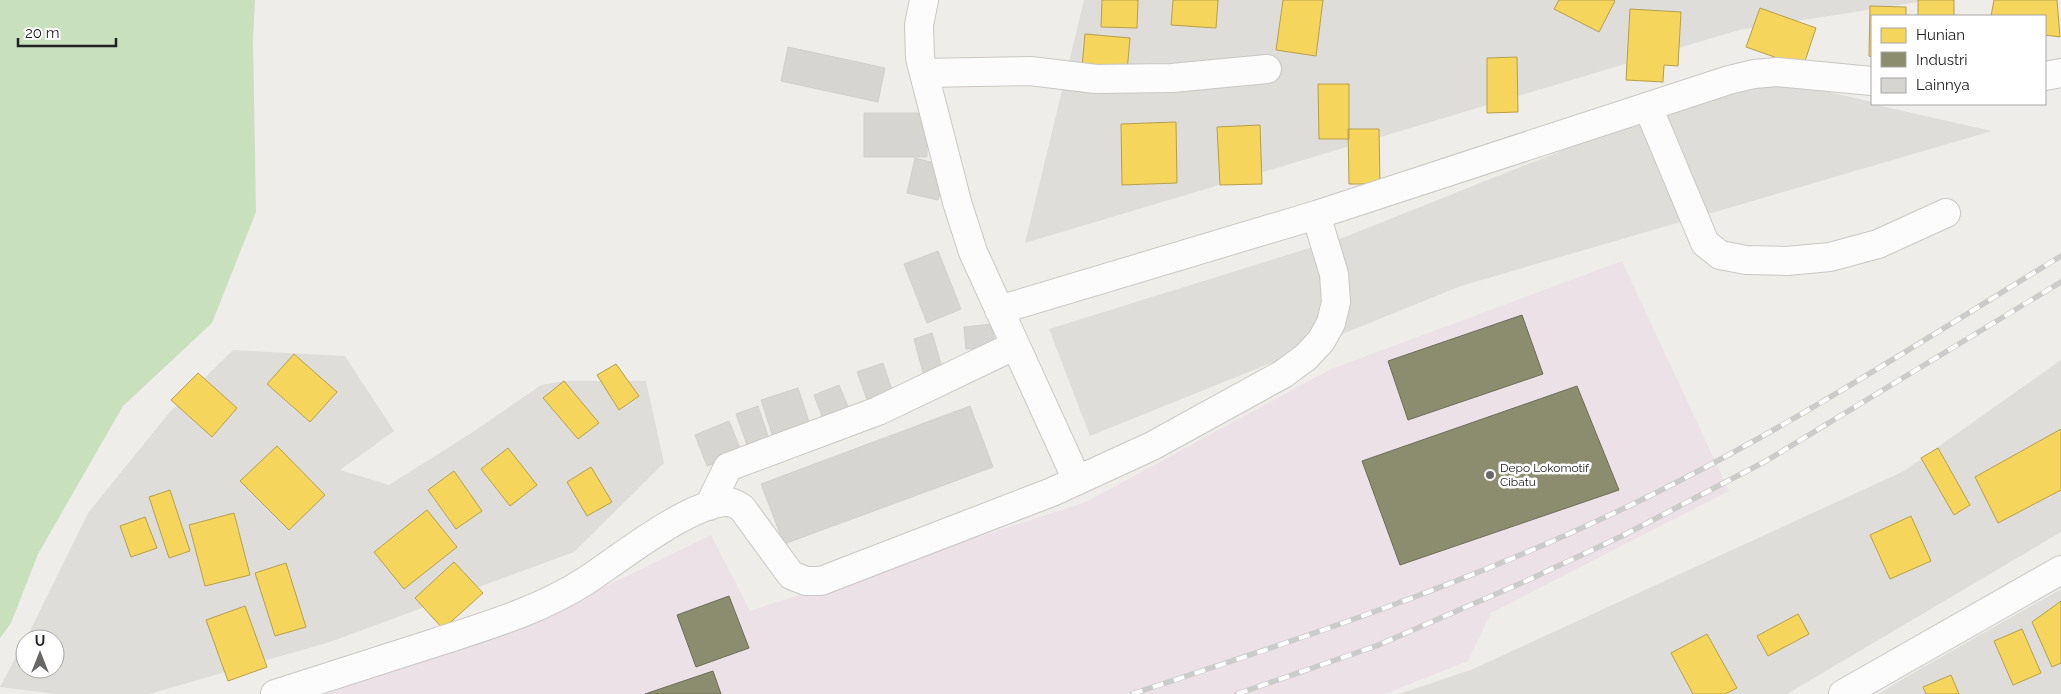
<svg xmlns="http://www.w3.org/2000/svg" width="2061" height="694" font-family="Raleway,sans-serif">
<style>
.residential{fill:#deddda}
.industrial{fill:#ede1e8}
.forest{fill:#c8e0bc}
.homes{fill:#f6d55c;stroke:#b69f4a}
.industry{fill:#8c8c6e;stroke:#6c6c57}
.building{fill:#d7d5d2;stroke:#d2cfca}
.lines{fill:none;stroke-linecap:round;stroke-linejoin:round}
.street-casing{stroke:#c8c7c5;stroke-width:30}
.street{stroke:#fdfcfc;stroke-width:28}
.rail-casing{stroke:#cbcbca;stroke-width:5.5}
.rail{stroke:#fff;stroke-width:4;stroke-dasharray:11;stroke-linecap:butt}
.poi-dot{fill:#696867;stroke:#fff;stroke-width:2}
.labels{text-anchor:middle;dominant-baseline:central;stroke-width:5;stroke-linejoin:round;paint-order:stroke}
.poi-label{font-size:12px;fill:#212121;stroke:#fff;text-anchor:start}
</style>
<rect width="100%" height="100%" fill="#efede9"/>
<path class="residential" d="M 1084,0 L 1931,0 L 1739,30 L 1025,243 Z
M 1754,74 L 1872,102 L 1872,104 L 1992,131 L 1461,286 L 1090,436 L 1049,329 L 1345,237 Z
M 233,350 L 345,356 L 394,431 L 340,470 L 389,485 L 476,430 L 541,385 L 564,381 L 646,381 L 664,463 L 574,552 L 330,642 L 149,694 L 56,694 L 0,687 L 25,640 L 25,669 L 55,669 L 55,639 L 26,639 L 88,513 L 169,413 Z
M 2061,360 L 2061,532 L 1787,694 L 1399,694 L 1473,669 L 1904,471 Z
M 2061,589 L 2061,694 L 1879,694 L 1899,681 Z"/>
<path class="industrial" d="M 1622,261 L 1729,491 L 1491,613 L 1468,661 L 1385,694 L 325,694 L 510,633 L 711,535 L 750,611 L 1086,502 L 1331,369 Z"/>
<path class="forest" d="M 0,0 L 255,0 L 253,40 L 256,212 L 212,323 L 123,406 L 38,554 L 11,623 L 0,638 Z"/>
<path class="homes" d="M 1102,0 L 1138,0 L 1137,28 L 1101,27 Z
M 1173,0 L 1218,0 L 1216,28 L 1171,25 Z
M 1283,0 L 1323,0 L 1316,56 L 1276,50 Z
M 1559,0 L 1614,0 L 1615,1 L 1599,32 L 1554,9 Z
M 1918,0 L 1954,0 L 1954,16 L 1918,16 Z
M 1994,0 L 2057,0 L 2060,37 L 2045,35 L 2045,16 L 1991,16 Z
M 1870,6 L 1906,7 L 1906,16 L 1872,16 L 1872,57 L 1869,56 Z
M 1760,8 L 1816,28 L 1803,67 L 1746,47 Z
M 1630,9 L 1681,12 L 1678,66 L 1664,65 L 1663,82 L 1626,80 Z
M 1085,34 L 1130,38 L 1127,71 L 1082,67 Z
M 1517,57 L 1518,112 L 1487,113 L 1487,58 Z
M 1318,84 L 1349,84 L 1349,139 L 1319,139 Z
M 1176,122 L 1177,183 L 1122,185 L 1121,124 Z
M 1260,125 L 1262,184 L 1220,185 L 1217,127 Z
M 1348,129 L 1379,129 L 1380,184 L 1349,184 Z
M 294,354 L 337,392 L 310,422 L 267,384 Z
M 616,364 L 639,396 L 619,410 L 597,375 Z
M 198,373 L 237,408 L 212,437 L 171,400 Z
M 564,381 L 599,423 L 578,439 L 543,398 Z
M 2061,429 L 2061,490 L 1998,523 L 1975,477 Z
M 277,446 L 325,495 L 289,530 L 240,481 Z
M 508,448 L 537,485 L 510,506 L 481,469 Z
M 1938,448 L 1970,505 L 1954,515 L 1921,458 Z
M 591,467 L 612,502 L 587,516 L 567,482 Z
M 454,471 L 482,511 L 456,529 L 428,490 Z
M 170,490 L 190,551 L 169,558 L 149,497 Z
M 427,510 L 457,547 L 404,589 L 374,552 Z
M 234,513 L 250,575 L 205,586 L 189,525 Z
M 1911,516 L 1931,561 L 1890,579 L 1870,535 Z
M 145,517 L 157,548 L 131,557 L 120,526 Z
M 454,562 L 483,593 L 443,629 L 415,598 Z
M 286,563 L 306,627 L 275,636 L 255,573 Z
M 2061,601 L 2061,663 L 2052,667 L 2032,622 Z
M 245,606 L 267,667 L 228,681 L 206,620 Z
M 1798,614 L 1809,634 L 1768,656 L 1757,636 Z
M 2022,629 L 2041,673 L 2013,685 L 1994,641 Z
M 1707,634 L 1737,688 L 1725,694 L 1693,694 L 1671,653 Z
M 1951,675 L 1959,694 L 1926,694 L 1923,687 Z"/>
<path class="industry" d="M 1522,315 L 1543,374 L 1408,420 L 1388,361 Z
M 1577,386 L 1619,490 L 1400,565 L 1362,461 Z
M 729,596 L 749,648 L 696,667 L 677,615 Z
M 713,671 L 721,694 L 645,694 Z"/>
<path class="building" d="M 788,47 L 885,68 L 878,102 L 781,81 Z
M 864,113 L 927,113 L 927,157 L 864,157 Z
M 915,158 L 946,166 L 938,200 L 907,193 Z
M 938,251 L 961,309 L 927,323 L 904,264 Z
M 993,324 L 995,348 L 966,349 L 964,327 Z
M 932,333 L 944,374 L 925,380 L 914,339 Z
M 883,363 L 893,393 L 868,402 L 857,372 Z
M 839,385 L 851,414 L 825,424 L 814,395 Z
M 798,388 L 811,428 L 774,440 L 761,400 Z
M 758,406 L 771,445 L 750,453 L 736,414 Z
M 970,406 L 993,467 L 784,544 L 761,484 Z
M 729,421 L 742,453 L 707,466 L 695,435 Z"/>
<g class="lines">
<g class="street-casing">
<path id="street" d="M 924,0 L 919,25 L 920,58 L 957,202 L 973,252 L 1077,480
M 924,73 L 1030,71 L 1096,79 L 1172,78 L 1267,69
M 2045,76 L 2061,73
M 1648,107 L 1705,243 L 1720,255 L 1746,260 L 1787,261 L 1830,257 L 1878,244 L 1946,213
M 999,310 L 1316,215 L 1729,80 L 1754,74 L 1777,72 L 1872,81
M 709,506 L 728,467 L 878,411 L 1014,346
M 275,694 C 329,677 383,659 437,642 C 489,625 541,610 587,580 C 619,559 690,502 728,502 C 733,502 737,505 742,508 L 791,575 L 806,581 L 821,581 L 1052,492 L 1152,446 L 1283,374 L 1306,357 L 1321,341 L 1331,323 L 1336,302 L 1334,274 L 1316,215
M 1843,694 L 2061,570"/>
</g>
<use href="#street" class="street"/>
<g class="rail-casing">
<path id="rail" d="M 1132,694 C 1294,641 1458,587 1612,514 C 1768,441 1914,346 2061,256
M 1237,694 L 1376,646 L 1526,581 L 1622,536 L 1766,461 L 2061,282"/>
</g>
<use href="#rail" class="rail"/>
</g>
<circle class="poi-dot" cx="1490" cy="475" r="5"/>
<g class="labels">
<g class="poi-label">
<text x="1500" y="468">Depo Lokomotif<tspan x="1500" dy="14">Cibatu</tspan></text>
</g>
</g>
<rect x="1871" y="15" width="175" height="90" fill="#ffffff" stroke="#a6a6a6"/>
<rect x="1881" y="28" width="25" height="15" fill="#f6d55c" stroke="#a6a6a6"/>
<text x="1916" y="40" font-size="15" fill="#212121">Hunian</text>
<rect x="1881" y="52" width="25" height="15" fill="#8c8c6e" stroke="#a6a6a6"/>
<text x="1916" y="65" font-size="15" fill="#212121">Industri</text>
<rect x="1881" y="78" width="25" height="15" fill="#d7d5d2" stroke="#a6a6a6"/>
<text x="1916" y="90" font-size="15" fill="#212121">Lainnya</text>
<g transform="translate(40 654)"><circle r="24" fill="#ffffff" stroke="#a6a6a6"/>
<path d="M0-4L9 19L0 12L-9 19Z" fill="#696867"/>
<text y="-8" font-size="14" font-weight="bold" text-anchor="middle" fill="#212121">U</text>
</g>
<path d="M18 38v8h98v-8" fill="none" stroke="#212121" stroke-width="2.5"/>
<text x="25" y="38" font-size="15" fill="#212121" stroke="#ffffff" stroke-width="4" paint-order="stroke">20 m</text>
</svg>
